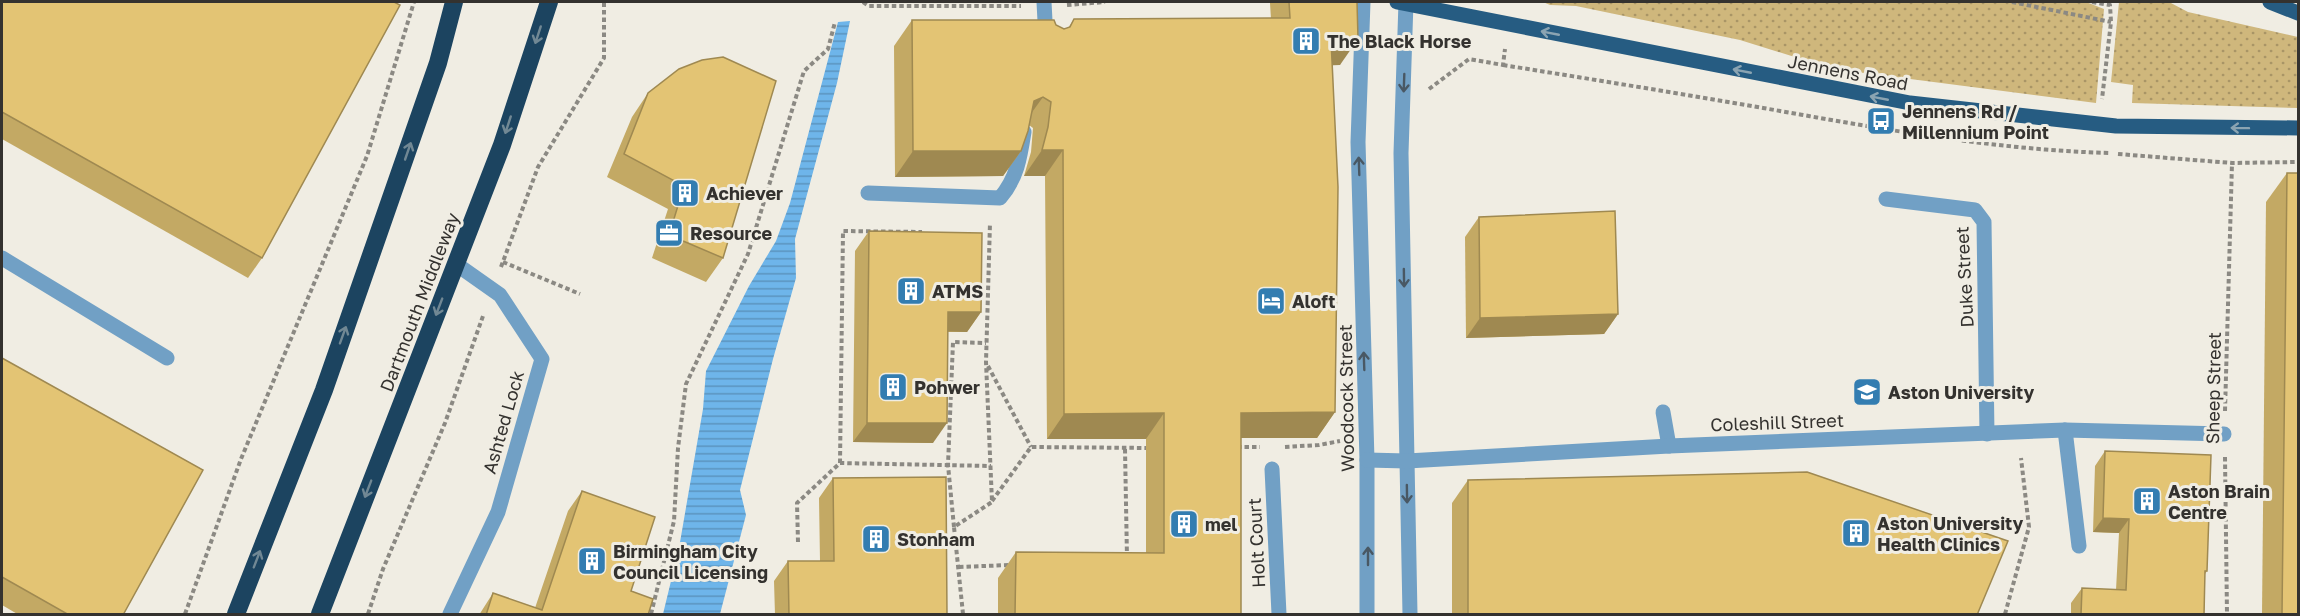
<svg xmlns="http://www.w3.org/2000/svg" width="2300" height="616" font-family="'Golos Text',sans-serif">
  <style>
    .grass { fill: url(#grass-dots) }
    .water { fill: url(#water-rules) }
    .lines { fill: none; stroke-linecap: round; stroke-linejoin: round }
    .path { stroke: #8b8983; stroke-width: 4; stroke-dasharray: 4.5 3; stroke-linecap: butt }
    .minor { stroke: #71a0c5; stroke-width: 15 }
    .major { stroke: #265c82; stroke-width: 15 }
    .highway { stroke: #1c4460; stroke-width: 18 }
    .wall { fill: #c3a964 }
    .shaded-wall { fill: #9f8951 }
    .building { fill: #e3c474; stroke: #9f8951; stroke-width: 1.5 }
    .oneway { stroke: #8ba4b2 }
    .oneway2 { stroke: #718894 }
    .oneway3 { stroke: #495864 }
    .labels { text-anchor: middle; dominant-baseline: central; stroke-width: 6; stroke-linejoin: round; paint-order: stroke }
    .poi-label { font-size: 18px; font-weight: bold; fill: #34322f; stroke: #f0ede3; text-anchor: start }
    .street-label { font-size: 18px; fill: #34322f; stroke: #f0ede3 }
  </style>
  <defs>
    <pattern id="grass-dots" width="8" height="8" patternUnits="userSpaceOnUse" patternTransform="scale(1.5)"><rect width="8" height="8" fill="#cfb77c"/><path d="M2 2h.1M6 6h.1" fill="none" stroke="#a99566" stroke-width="1.8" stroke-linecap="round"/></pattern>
    <pattern id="water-rules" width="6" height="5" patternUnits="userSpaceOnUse" patternTransform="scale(1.5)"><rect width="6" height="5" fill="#6eb5ea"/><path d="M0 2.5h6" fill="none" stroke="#5b94be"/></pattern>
  </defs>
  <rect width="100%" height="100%" fill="#f0ede3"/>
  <g class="grass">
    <path d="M1543 2H2086L2104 9 2096 103 1833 69 1740 40 1576 6 1550 5Z"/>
    <path d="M2119 2H2169L2188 12 2298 37V108L2132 103 2133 85 2111 82Z"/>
  </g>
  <path class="water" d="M850 21 837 83 795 239 796 278 773 359 740 490 746 515 720 614H663L679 548 703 409 706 371 749 286 776 241 790 203 838 22Z"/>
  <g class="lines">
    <g class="path">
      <path d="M863 2 869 6H1021"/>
      <path d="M2012 2 2111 22"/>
      <path d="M2092 2 2110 5 2111 22 2102 99"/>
      <path d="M1067 5 1105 2"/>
      <path d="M1503 65C1590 79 1677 93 1763 108 1878 128 1993 150 2110 153"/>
      <path d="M1429 89 1469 59 1503 65 1505 49"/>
      <path d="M2118 154 2232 163 2298 162"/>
      <path d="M503 262 580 294"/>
      <path d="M501 267 538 167 604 58V2"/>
      <path d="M988 366 1031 447"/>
      <path d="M2225 411 2232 163"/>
      <path d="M1237 447H1260"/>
      <path d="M1285 447 1319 445 1340 441"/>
      <path d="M1125 449 1127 558"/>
      <path d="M2225 457 2227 614"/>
      <path d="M840 463 843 231 922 232"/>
      <path d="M992 501 1031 447 1149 448"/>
      <path d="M954 527 948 465 953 342 986 343"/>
      <path d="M798 542 797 503 840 463 991 466"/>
      <path d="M959 567 1010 565"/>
      <path d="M185 614 241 459 367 156 414 2"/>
      <path d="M368 614 383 569 445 423 483 316"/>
      <path d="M651 614 674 521 678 448 686 384 748 254 804 71 828 49 835 22"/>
      <path d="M963 614 954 527 992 502 986 362 990 223"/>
      <path d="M2005 614 2029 527 2021 458"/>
    </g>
    <g class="minor">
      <path d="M1044 2 1046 40"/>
      <path d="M1363 2 1358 142 1367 460V614"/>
      <path d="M1406 2 1401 153 1410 614"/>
      <path d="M868 193 1000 198C1017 178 1020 158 1024 132"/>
      <path d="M1886 199 1975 210 1984 222 1987 434"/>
      <path d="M2 258 167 358"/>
      <path d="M1663 412 1669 446"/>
      <path d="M2065 430 2079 546"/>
      <path d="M1367 460 1407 461 1669 446 2065 430 2224 434"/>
      <path d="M1272 469 1279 614"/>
      <path d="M450 614 498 512 542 359 500 295 456 264"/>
    </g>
    <g class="major">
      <path d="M1397 2 1910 103 2116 126 2298 128"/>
      <path d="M2270 2 2298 13"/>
    </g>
    <g class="highway">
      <path d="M236 614 324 390 438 63 454 2"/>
      <path d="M320 614 502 145 549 2"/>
    </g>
  </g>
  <g class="wall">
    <path d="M2 2 262 258 248 278 2 139Z"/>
    <path d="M1272 2H1357L1340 65H1333L1335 412 1317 438H1241V615H998V578L1016 552 1146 553V439H1047L1045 176H1024L1031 152 1033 128 1029 125 1021 151 1003 176 895 177 894 46 912 20 1056 25 1064 29 1068 28 1074 19H1271L1270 3Z"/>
    <path d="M648 93 723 258 706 282 652 258 668 209 607 177 632 117Z"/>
    <path d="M2287 173 2298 615H2262L2266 202Z"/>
    <path d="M1479 217 1618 314 1604 334 1466 338 1465 237Z"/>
    <path d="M869 231 981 312 967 332H948L933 443 853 442 855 251Z"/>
    <path d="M2 358 123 615H19L2 605Z"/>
    <path d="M2105 451 2207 571 2205 574 2204 615H2071V603L2082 588 2116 590 2119 533 2093 532 2095 466Z"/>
    <path d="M833 478 947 615H775L774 581 788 561H820L819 498Z"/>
    <path d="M1468 480 1977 615H1452V503Z"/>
    <path d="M582 491 631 591 648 615H479L493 593 535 608 568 511Z"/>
  </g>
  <g class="shaded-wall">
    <path d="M1358 39 1340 65 1314 66 1331 40Z"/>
    <path d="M1043 97 1025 122 1034 101Z"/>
    <path d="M1042 150H1063L1045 176H1024Z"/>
    <path d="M913 151H1021L1003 176 895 177Z"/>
    <path d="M948 312H981L967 332 934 331Z"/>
    <path d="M1618 314 1604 334 1466 338 1480 318Z"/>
    <path d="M1335 412 1317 438H1223L1241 413Z"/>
    <path d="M1164 413 1146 439H1047L1064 414Z"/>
    <path d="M867 423H947L933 443 853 442Z"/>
    <path d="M2103 518 2129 519 2119 533 2093 532Z"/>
  </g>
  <g class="building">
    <path d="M2 2H394L400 5 262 258 2 112Z"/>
    <path d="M1289 2H1357L1358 39 1331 40 1338 187 1335 412 1241 413V615H1015L1016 552 1164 553V413L1064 414 1063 150H1042L1048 127 1051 102 1043 97 1034 101 1028 131 1021 151H913L912 20H1054L1056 25 1064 29 1070 27 1074 19 1290 18Z"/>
    <path d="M723 57 776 81 723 258 669 235 684 186 624 154 648 93 679 69 702 60Z"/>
    <path d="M2287 173H2298V615H2282Z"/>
    <path d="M1615 211 1618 314 1480 318 1479 217Z"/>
    <path d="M869 231 982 233 981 312H948L947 423H867Z"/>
    <path d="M2 358 203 470 123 615H69L2 577Z"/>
    <path d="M2105 451 2211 455 2207 571H2205L2204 615H2081L2082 588 2126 590 2129 519 2103 518Z"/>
    <path d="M1807 472 2008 541 1977 615H1468V480Z"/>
    <path d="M946 477 947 615H789L788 561H834L833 478Z"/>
    <path d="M582 491 655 517 631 591 653 599 648 615H486L493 593 542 610Z"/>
  </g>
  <defs><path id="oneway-shaft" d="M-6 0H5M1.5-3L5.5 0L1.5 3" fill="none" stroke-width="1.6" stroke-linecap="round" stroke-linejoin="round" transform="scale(1.5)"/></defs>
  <g class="oneway">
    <use href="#oneway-shaft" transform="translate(1550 33) rotate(-169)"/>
    <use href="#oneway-shaft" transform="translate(1742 71) rotate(-169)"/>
    <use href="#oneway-shaft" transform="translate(1879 98) rotate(-169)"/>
    <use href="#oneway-shaft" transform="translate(2240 128) rotate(-179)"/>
  </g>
  <g class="oneway2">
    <use href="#oneway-shaft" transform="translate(538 35) rotate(108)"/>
    <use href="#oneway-shaft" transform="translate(508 125) rotate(108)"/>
    <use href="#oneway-shaft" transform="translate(408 151) rotate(-71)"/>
    <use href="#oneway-shaft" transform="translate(439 307) rotate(111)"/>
    <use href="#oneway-shaft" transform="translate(343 335) rotate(-70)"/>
    <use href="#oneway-shaft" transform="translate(368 489) rotate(111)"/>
    <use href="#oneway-shaft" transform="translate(257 559) rotate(-69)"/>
  </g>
  <g class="oneway3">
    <use href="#oneway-shaft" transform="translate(1404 83) rotate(92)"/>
    <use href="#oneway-shaft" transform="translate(1359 166) rotate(-92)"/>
    <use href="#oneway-shaft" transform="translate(1404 278) rotate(89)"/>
    <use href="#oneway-shaft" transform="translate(1364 361) rotate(-92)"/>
    <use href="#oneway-shaft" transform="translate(1407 494) rotate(89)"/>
    <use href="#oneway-shaft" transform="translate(1368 556) rotate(-90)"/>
  </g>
  <defs>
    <g id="building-square" transform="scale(1.5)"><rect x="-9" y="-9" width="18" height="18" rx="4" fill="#337db1" stroke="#f0ede3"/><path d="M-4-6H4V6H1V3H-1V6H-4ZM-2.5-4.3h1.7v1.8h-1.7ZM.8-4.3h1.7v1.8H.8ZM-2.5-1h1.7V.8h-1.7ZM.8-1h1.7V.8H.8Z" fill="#fff"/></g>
    <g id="bus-square" transform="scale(1.5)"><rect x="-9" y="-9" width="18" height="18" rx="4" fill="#337db1" stroke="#f0ede3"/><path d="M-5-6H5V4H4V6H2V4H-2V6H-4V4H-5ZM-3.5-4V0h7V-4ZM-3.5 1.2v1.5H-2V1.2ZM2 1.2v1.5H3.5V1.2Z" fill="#fff"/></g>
    <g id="office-square" transform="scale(1.5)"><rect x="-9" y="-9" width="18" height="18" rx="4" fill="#337db1" stroke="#f0ede3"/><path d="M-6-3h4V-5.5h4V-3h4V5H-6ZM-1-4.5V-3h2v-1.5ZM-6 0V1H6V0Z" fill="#fff"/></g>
    <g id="hotel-square" transform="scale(1.5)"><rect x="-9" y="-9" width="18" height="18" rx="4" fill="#337db1" stroke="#f0ede3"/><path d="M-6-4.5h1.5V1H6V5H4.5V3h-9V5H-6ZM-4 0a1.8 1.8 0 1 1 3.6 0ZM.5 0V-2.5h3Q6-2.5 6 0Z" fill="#fff"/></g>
    <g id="university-square" transform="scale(1.5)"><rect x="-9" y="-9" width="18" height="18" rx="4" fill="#337db1" stroke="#f0ede3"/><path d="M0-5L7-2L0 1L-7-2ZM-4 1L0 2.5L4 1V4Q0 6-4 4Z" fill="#fff"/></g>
  </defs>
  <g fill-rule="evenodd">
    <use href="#building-square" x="1306" y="41"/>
    <use href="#bus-square" x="1881" y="121"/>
    <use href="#building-square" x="685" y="193"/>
    <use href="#office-square" x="669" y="233"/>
    <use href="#building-square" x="911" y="291"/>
    <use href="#hotel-square" x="1271" y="301"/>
    <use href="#building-square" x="893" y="387"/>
    <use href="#university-square" x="1867" y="392"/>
    <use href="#building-square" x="2147" y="501"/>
    <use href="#building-square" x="1184" y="524"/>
    <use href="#building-square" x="1856" y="533"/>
    <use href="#building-square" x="876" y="539"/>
    <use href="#building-square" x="592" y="561"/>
  </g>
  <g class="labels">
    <g class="poi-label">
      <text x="1327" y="41">The Black Horse</text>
      <text x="1902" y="111">Jennens Rd /<tspan x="1902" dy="21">Millennium Point</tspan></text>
      <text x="706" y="193">Achiever</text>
      <text x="690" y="233">Resource</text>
      <text x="932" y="291">ATMS</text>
      <text x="1292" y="301">Aloft</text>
      <text x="914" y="387">Pohwer</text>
      <text x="1888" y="392">Aston University</text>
      <text x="2168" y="491">Aston Brain<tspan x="2168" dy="21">Centre</tspan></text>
      <text x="1877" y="523">Aston University<tspan x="1877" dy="21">Health Clinics</tspan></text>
      <text x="1205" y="524">mel</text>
      <text x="897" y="539">Stonham</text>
      <text x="613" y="551">Birmingham City<tspan x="613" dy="21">Council Licensing</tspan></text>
    </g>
    <g class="street-label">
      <text transform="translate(1848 72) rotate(11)">Jennens Road</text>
      <text transform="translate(1964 277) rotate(-93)">Duke Street</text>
      <text transform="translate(419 302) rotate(-69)">Dartmouth Middleway</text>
      <text transform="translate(2213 388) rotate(-89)">Sheep Street</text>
      <text transform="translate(1346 398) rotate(-91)">Woodcock Street</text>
      <text transform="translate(503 422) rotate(-74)">Ashted Lock</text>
      <text transform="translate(1777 422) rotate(-2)">Coleshill Street</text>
      <text transform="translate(1256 543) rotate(-93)">Holt Court</text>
    </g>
  </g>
  <rect width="2300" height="616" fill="none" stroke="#34322f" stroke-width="6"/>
</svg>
